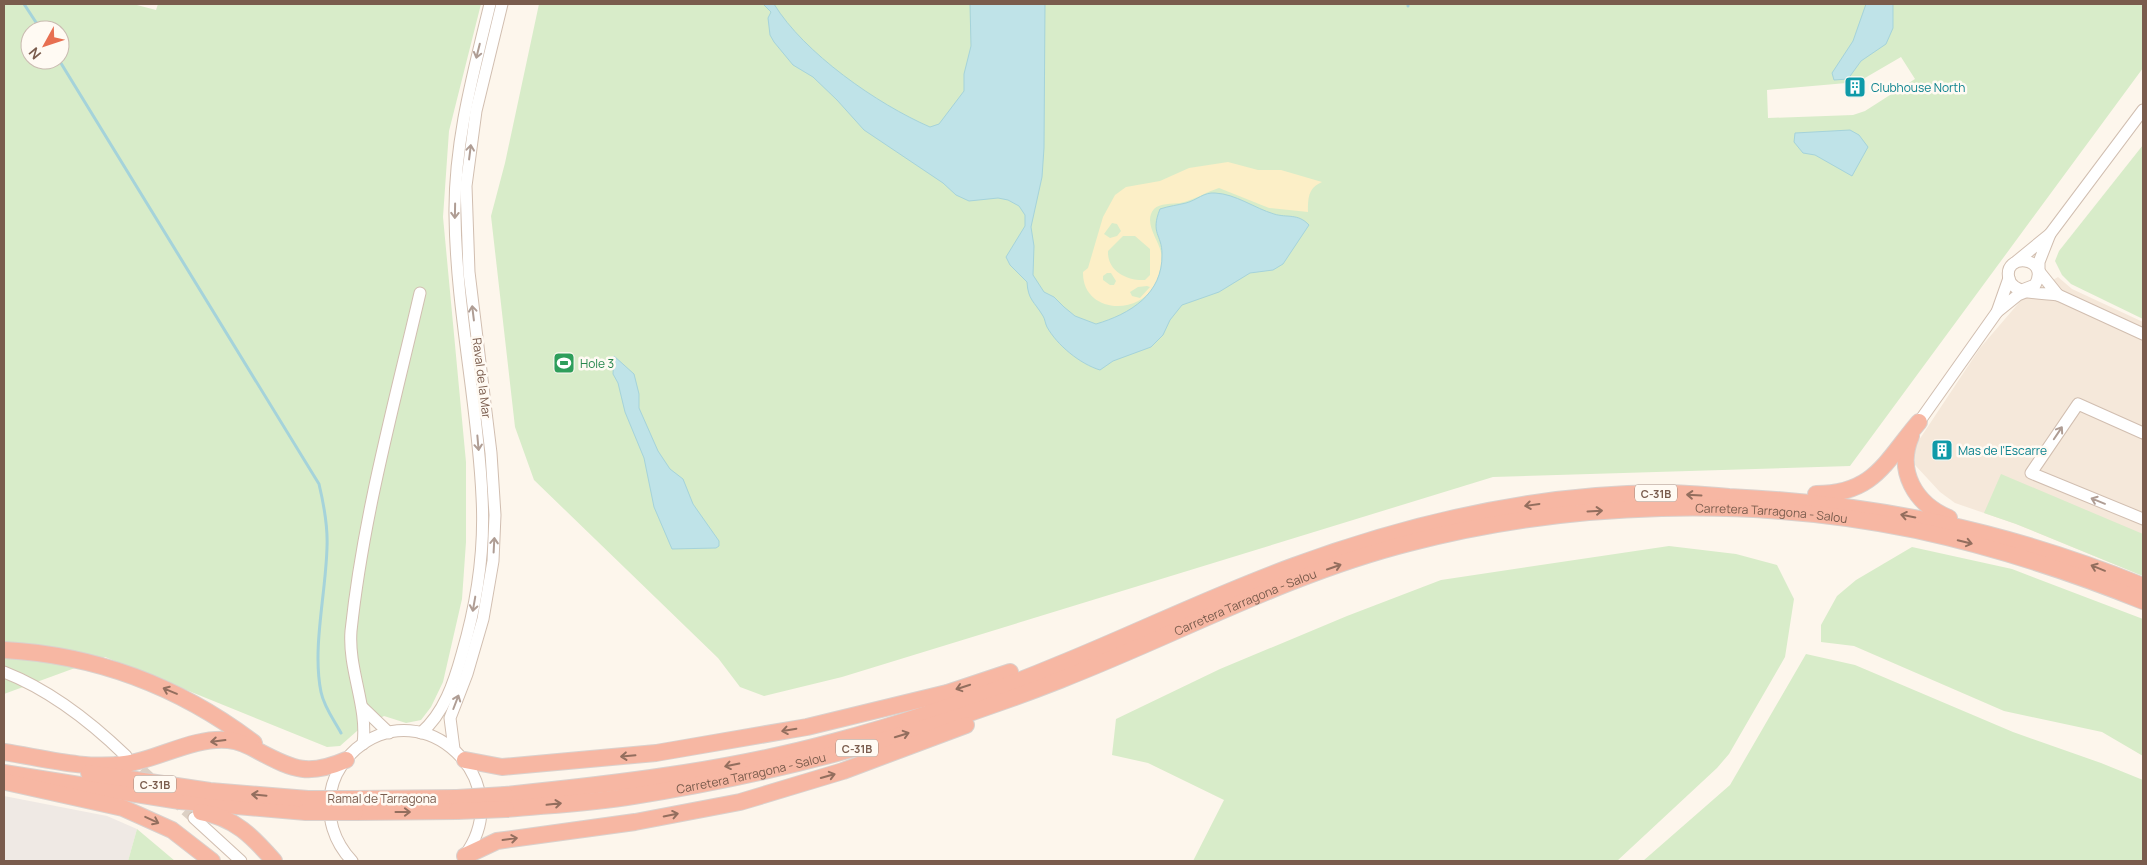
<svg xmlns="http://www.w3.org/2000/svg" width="2147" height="865" font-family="Manrope,sans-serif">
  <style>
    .residential { fill: #f5e8da }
    .industrial { fill: #efe9e4 }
    .green { fill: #d8ecc9; fill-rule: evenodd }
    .sand { fill: #fcefc7; fill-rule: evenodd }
    .water { fill: #bfe3e8; stroke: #a5d3da }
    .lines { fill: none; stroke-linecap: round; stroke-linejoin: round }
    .stream { stroke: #a5d3da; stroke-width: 3 }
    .minor-tunnel { stroke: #dcd0c4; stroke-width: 11; stroke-dasharray: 11 5.5; stroke-linecap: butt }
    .minor-casing { stroke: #d1beb0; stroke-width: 13 }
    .highway-casing { stroke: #dad1cd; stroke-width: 18 }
    .minor { stroke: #fff; stroke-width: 11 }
    .highway { stroke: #f7b7a3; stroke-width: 16 }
    .highway-bridge-casing { stroke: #dad1cd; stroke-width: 18; stroke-linecap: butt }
    .highway-bridge { stroke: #f7b7a3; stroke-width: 16 }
    .oneway { stroke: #af9d94 }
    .oneway2 { stroke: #936e5e }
    .labels { text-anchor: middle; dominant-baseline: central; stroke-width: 5; stroke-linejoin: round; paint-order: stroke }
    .shield { fill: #fffaf3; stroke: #a28b7f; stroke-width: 1 }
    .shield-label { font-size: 11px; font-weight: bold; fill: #7a5c4d }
    .culture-label { font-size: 12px; fill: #0d838f; stroke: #fffaf3; text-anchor: start }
    .leisure-label { font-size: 12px; fill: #27864d; stroke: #fffaf3; text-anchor: start }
    .street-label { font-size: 12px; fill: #7a5c4d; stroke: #fffaf3 }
  </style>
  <rect width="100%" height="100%" fill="#fdf6ec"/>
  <path class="residential" d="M2058 277 2072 289 2143 322V576L2016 524 1955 503 1940 492 1915 465V446L1980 348 2023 298Z"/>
  <path class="industrial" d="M4 796 107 816 137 829 128 861H4Z"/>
  <g class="green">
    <path d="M4 4H133L156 10 158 4H481L449 131 443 217 466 462V542L462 599 443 682 431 707 421 720 406 723 384 716 357 731 340 746 327 747 105 657 4 694ZM30 30H60V60H30Z"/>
    <path d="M539 4H2143V68L1850 466 1493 477 842 677 764 696 740 687 718 658 534 480 515 427 491 216 505 163ZM1901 57 1915 79 1865 111 1853 115 1768 118 1767 90 1858 82Z"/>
    <path d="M2143 145V319L2071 284 2062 275 2055 261 2059 251Z"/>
    <path d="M2001 474 2143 534V576L2016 524 1984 513Z"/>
    <path d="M1669 546 1736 554 1777 565 1794 599 1785 657 1729 754 1717 768 1617 861H1193L1224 800 1148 763 1112 755 1116 719 1220 669 1347 616 1441 580Z"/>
    <path d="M1912 547 2012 569 2143 619V756L2102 732 2004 711 1854 646 1821 642V625L1837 596 1856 580Z"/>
    <path d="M1806 654 1855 665 2013 732 2101 763 2143 780V861H1643L1730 785Z"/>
    <path d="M137 829 175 861H128Z"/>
  </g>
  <path class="sand" d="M1228 162 1258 170H1281L1322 182C1308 188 1308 198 1308 212L1269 208 1219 188C1206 192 1194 200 1180 203 1172 204 1160 203 1154 209 1143 222 1158 239 1161 252 1163 262 1159 277 1154 286 1136 317 1082 312 1083 272L1088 268 1103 217 1115 195 1126 187 1160 181 1189 168ZM1112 223 1117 224 1121 231 1117 236 1110 238 1104 234ZM1123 236H1135L1150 249V275L1145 280C1127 281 1107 271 1108 251ZM1107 273H1111L1116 281 1114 285H1110L1103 280V276ZM1147 286 1150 287 1140 298 1132 296 1130 292 1138 287Z"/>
  <g class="water">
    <path d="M763 4H774C804 53 877 104 930 127L939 124 964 91V74L971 46 970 4H1045L1044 148 1042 177 1031 227 1034 246 1033 275 1044 292 1054 297 1064 307 1075 316 1096 324C1130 314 1163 294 1162 254 1162 234 1150 234 1160 209 1169 206 1178 205 1186 203 1197 200 1204 192 1215 193 1236 194 1254 208 1274 214 1287 218 1298 213 1309 225L1283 264 1273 270 1250 273 1219 292 1182 305 1170 320 1163 335 1151 347 1113 361 1100 370C1080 364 1057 345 1047 327 1045 323 1045 319 1043 316 1034 301 1028 300 1027 282L1010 265 1006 257 1025 226V215L1019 206 1008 200 998 198 969 201 956 195 943 183 864 130 837 100 813 77 793 65 774 42 770 35 768 18 771 12Z"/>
    <path d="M1866 4H1893V28L1886 44 1861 61 1848 79 1834 80 1832 73 1853 41Z"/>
    <path d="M1850 130 1859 135 1868 147 1852 176 1815 155 1803 153 1794 142 1795 133Z"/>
    <path d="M614 356 634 374 639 394V408L658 451 670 469 683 479 693 504 719 541V546L716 548 672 549 654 507 644 458 625 412 618 383 613 374Z"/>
  </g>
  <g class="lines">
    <g class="stream">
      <path d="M24 4 41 30"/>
      <path d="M1408 6V4"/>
      <path d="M59 60 319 484C324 505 328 525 327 547 326 593 312 648 321 692 324 707 334 720 341 733"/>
    </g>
    <g class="minor-tunnel">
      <path d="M129 759 156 783"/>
      <path d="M173 799 194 818"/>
    </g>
    <g class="minor-casing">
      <g id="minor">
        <path d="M2050 234 2143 110"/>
        <path d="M2017 261 2050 234 2039 262V273"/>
        <path d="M2009 278 1997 312 2018 295 2028 291"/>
        <path d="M2022 290 2035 285C2051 256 2002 252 2009 279 2013 295 2045 293 2058 295L2038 270"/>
        <path d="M2058 295 2143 334"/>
        <path d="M1919 422 1997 312"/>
        <path d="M2143 433 2078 404 2031 473 2143 519"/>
        <path d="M4 672C50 690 91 722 126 756"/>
        <path d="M362 707 389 733"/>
        <path d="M421 733C444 713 454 683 462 654 477 603 485 550 482 497 478 403 456 310 455 215 454 143 473 74 490 4"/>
        <path d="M363 744C368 706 348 670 351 631 363 517 394 405 420 293"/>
        <path d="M454 749 450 718 467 674 483 619 493 561 495 515 491 453 469 272 466 186 476 111 502 4"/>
        <path d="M194 818 241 861"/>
        <path d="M352 861C334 842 326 817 331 791 334 775 344 760 356 749 425 691 519 781 465 855"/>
      </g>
    </g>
    <g class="highway-casing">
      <g id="highway">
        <path d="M1911 436C1896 471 1915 504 1949 518"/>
        <path d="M1816 494C1874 494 1885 462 1919 422"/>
        <path d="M4 650C97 655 179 686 254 743"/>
        <path d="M4 752C43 758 85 770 125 764 159 759 193 737 228 740 240 741 250 746 260 752 294 770 309 776 346 760"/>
        <path d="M465 760 502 767 656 753 807 727 947 693 1010 672"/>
        <path d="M4 773 180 801 306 812"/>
        <path d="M89 773 210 791 308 799"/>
        <path d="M6 782 123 808 172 830 212 861"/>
        <path d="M505 795C615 784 725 771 833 742 909 722 986 695 1058 665 1137 633 1214 595 1294 566 1411 523 1536 494 1661 493 1683 493 1706 495 1729 497 1878 504 2004 530 2143 586"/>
        <path d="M355 799 457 798"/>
        <path id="s1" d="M506 809C548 805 591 803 633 796 780 773 922 734 1060 680 1176 635 1287 574 1409 543 1569 501 1753 496 1916 530 1994 547 2069 571 2143 601"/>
        <path d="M201 812C234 817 253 837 274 861"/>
        <path d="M355 812 457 811"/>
        <path d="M465 856 497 841 635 822 740 802 843 771 966 725"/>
      </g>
    </g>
    <use href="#minor" class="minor"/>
    <use href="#highway" class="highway"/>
    <g class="highway-bridge-casing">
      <g id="highway-bridge">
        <path d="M457 798 505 795"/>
        <path d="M308 799H355"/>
        <path d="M457 811 506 809"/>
        <path d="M306 812H355"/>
      </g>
    </g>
    <use href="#highway-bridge" class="highway-bridge"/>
  </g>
  <defs><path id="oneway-shaft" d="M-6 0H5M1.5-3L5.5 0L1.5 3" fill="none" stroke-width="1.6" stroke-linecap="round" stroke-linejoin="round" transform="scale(1.25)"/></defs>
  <g class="oneway">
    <use href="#oneway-shaft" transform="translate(478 51) rotate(104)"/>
    <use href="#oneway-shaft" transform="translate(470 152) rotate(-83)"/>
    <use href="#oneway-shaft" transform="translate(455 211) rotate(91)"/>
    <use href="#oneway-shaft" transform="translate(473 313) rotate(-97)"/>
    <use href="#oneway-shaft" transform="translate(2058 433) rotate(-56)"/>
    <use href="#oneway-shaft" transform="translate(478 443) rotate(85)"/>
    <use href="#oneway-shaft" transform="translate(2098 501) rotate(-158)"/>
    <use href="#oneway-shaft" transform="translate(494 545) rotate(-87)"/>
    <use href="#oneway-shaft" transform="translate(474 604) rotate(100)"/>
    <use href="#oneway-shaft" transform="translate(456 702) rotate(-69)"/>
  </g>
  <g class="oneway2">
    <use href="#oneway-shaft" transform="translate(1694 495) rotate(-177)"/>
    <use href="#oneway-shaft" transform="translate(1532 505) rotate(172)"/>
    <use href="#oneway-shaft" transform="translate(1595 511) rotate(-3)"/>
    <use href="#oneway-shaft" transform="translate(1908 516) rotate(-169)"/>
    <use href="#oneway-shaft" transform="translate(1965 542) rotate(14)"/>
    <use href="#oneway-shaft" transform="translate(1334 567) rotate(-19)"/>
    <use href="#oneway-shaft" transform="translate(2098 568) rotate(-158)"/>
    <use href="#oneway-shaft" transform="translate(963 687) rotate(162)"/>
    <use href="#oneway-shaft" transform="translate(170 691) rotate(-157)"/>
    <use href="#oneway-shaft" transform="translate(789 730) rotate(170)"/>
    <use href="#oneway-shaft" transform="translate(902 735) rotate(-17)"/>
    <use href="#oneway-shaft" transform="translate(218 741) rotate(173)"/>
    <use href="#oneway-shaft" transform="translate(628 756) rotate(175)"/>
    <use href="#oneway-shaft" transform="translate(732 765) rotate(169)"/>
    <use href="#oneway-shaft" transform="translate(828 776) rotate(-16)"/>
    <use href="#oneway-shaft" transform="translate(259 795) rotate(-175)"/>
    <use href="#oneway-shaft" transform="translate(554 804) rotate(-6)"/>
    <use href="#oneway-shaft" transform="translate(403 812)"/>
    <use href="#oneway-shaft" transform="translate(671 815) rotate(-11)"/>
    <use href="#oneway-shaft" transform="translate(152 820) rotate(25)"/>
    <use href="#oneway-shaft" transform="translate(510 839) rotate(-8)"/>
  </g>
  <defs>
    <g id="building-square" transform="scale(1.125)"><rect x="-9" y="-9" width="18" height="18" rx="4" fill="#0f9aa8" stroke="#fffaf3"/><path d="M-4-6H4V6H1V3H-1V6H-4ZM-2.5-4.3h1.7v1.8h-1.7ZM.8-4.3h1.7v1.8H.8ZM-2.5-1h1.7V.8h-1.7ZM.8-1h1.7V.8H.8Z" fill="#fff"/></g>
    <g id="stadium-square" transform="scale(1.125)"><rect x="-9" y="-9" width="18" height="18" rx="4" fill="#2e9e5b" stroke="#fffaf3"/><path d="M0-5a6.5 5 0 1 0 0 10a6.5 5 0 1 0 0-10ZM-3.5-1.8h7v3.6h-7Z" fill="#fff"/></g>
  </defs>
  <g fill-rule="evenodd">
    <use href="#building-square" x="1855" y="87"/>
    <use href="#stadium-square" x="564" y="363"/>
    <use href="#building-square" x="1942" y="450"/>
  </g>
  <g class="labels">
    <g class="shield">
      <rect x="1635" y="484.5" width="42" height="17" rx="4"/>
      <rect x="836" y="739.5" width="42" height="17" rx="4"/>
      <rect x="134" y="775.5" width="42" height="17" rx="4"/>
    </g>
    <g class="shield-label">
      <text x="1656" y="493">C-31B</text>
      <text x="857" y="748">C-31B</text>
      <text x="155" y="784">C-31B</text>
    </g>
    <g class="culture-label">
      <text x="1871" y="87">Clubhouse North</text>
      <text x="1958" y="450">Mas de l'Escarre</text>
    </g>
    <g class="leisure-label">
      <text x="580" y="363">Hole 3</text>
    </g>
    <g class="street-label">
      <text transform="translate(482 378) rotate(83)">Raval de la Mar</text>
      <text stroke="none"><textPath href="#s1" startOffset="1312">Carretera Tarragona - Salou</textPath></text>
      <text stroke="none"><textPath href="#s1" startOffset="772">Carretera Tarragona - Salou</textPath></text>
      <text stroke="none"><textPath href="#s1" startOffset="248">Carretera Tarragona - Salou</textPath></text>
      <text x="382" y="798">Ramal de Tarragona</text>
    </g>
  </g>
  <rect width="2147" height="865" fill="none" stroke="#7a5c4d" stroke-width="10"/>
  <g transform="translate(45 45) rotate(230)"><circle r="24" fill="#fffaf3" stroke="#cabbb1"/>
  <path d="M0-4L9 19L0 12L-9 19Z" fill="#e76f51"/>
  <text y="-8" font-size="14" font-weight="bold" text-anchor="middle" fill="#7a5c4d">N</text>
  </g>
</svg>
